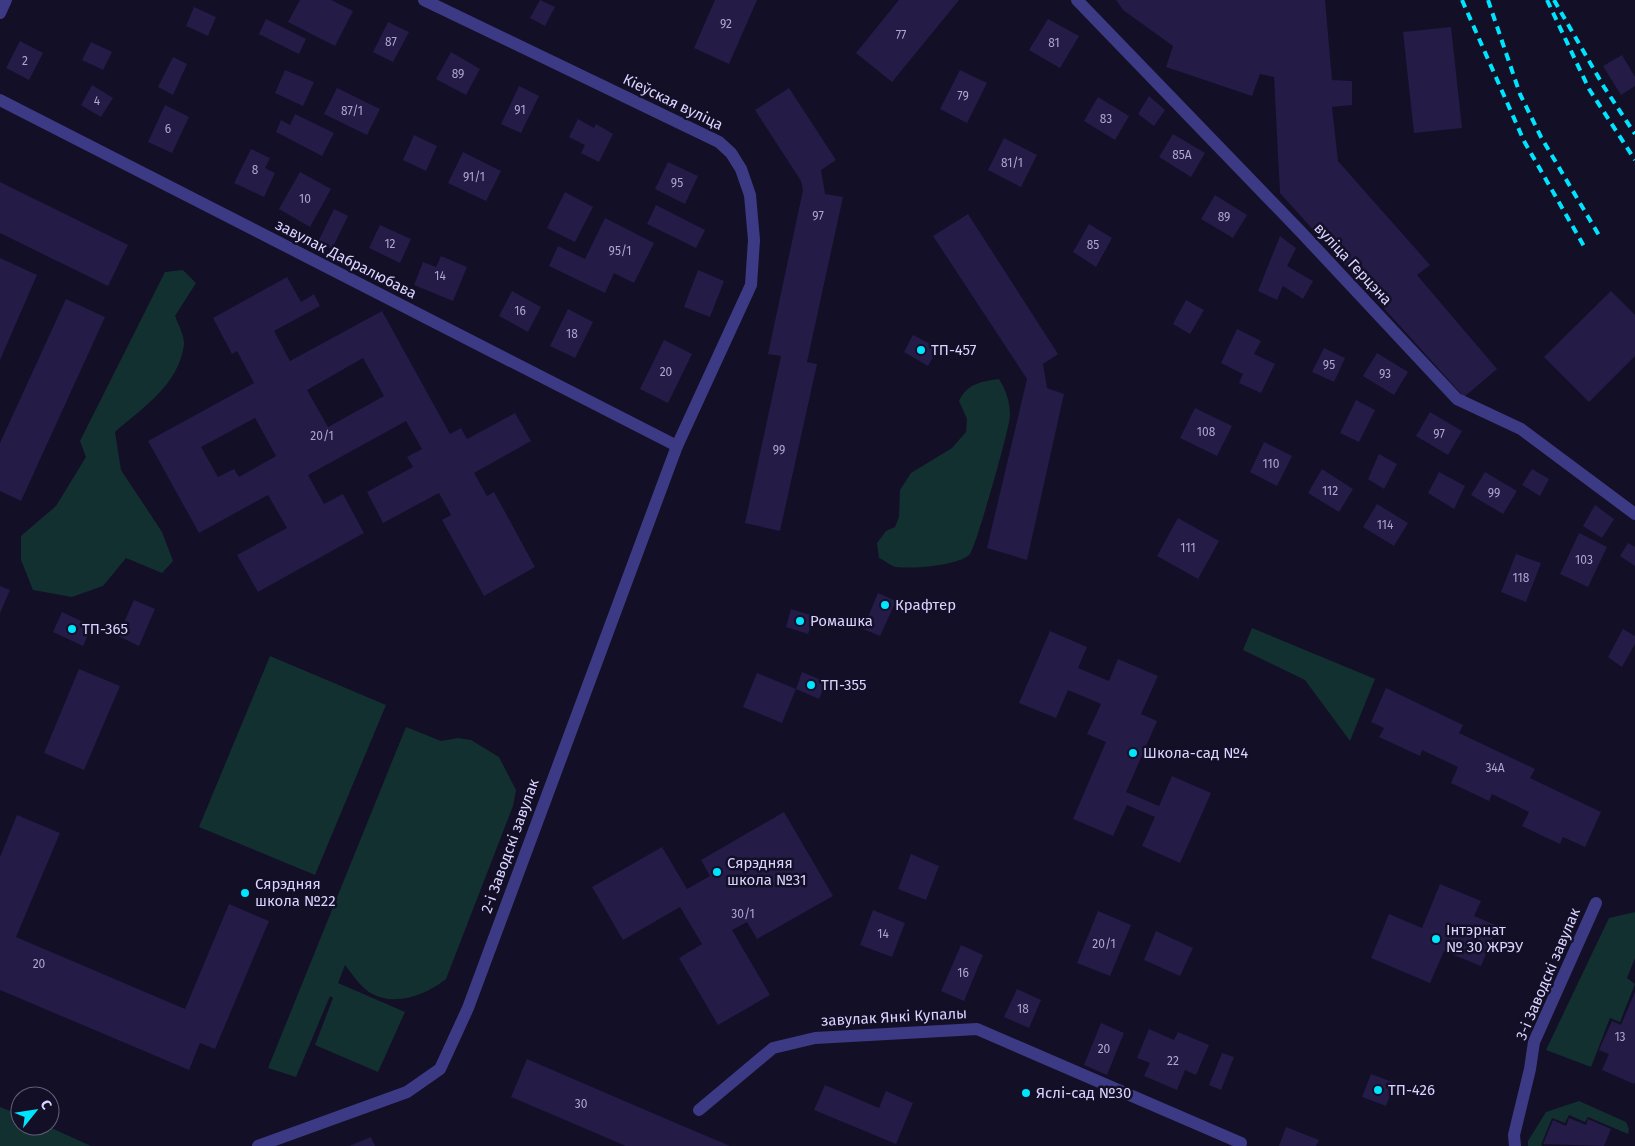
<svg xmlns="http://www.w3.org/2000/svg" width="1635" height="1146" font-family="'Fira Sans',sans-serif">
  <style>
    .green { fill: #12302f }
    .building { fill: #241b47; fill-rule: evenodd }
    .lines { fill: none; stroke-linecap: round; stroke-linejoin: round }
    .street { stroke: #3d3a85; stroke-width: 12 }
    .rail { stroke: #00e5ff; stroke-width: 4; stroke-dasharray: 8 6; stroke-linecap: butt }
    .poi-dot { fill: #00e5ff; stroke: #130f26; stroke-width: 2 }
    .labels { text-anchor: middle; dominant-baseline: central; stroke-width: 5; stroke-linejoin: round; paint-order: stroke }
    .number-label { font-size: 12px; fill: #aca6d1 }
    .street-label { font-size: 15px; fill: #d9d4ff; stroke: #130f26 }
    .poi-label { font-size: 15px; fill: #d9d4ff; stroke: #130f26; text-anchor: start }
  </style>
  <rect width="100%" height="100%" fill="#130f26"/>
  <g class="green">
    <path d="M183 270 196 283 175 316C178 324 185 337 184 345 178 386 143 407 115 432L121 470 162 532 173 561 162 573 126 558 103 586 72 597 33 590 21 560V536L56 506 86 457 80 441 165 272Z"/>
    <path d="M999 379C1006 390 1010 402 1010 415 1010 428 976 546 970 554 959 566 911 569 896 567 891 566 884 560 879 558L877 543 886 531 895 527 899 517 900 490 911 473 952 448 966 432 967 419 959 401C968 383 980 382 999 379Z"/>
    <path d="M1252 628 1375 679 1350 741 1305 680 1243 650Z"/>
    <path d="M270 656 386 705 315 875 199 827Z"/>
    <path d="M406 727 441 741 458 738 471 740 499 757 516 790 513 806 446 979C426 995 393 1008 369 992 358 984 353 975 345 965L338 983 405 1012 378 1072 315 1045 333 998 330 996 296 1077 268 1068Z"/>
    <path d="M1635 912V958L1627 978 1635 984 1620 1022 1610 1018 1591 1067 1546 1050 1609 918Z"/>
    <path d="M1579 1101 1626 1122 1629 1129 1628 1134 1588 1117 1585 1122 1569 1115 1565 1123 1552 1118 1541 1145 1543 1146H1528V1141L1546 1112Z"/>
    <path d="M0 1107 20 1115V1126H47L91 1146H0Z"/>
  </g>
  <g class="building">
    <path d="M300 0H331L353 11 335 46 288 22Z"/>
    <path d="M540 0 555 7 545 26 530 18Z"/>
    <path d="M715 0H757L729 64 694 48Z"/>
    <path d="M899 0H959L892 82 856 53Z"/>
    <path d="M1116 0H1325L1332 80 1352 81V105L1332 107 1338 161 1430 265 1417 275 1497 369 1464 397 1280 193 1274 77 1260 74 1252 96 1166 67 1173 46 1123 10Z"/>
    <path d="M194 7 216 17 208 36 186 26Z"/>
    <path d="M266 19 306 39 299 54 259 34Z"/>
    <path d="M1048 19 1079 36 1060 68 1029 50Z"/>
    <path d="M388 22 409 32 393 62 373 52Z"/>
    <path d="M1451 27 1462 128 1414 133 1403 32Z"/>
    <path d="M20 41 43 53 29 80 6 68Z"/>
    <path d="M91 42 112 52 103 70 82 60Z"/>
    <path d="M451 52 480 69 466 95 436 79Z"/>
    <path d="M1622 55 1635 77V86L1621 95 1603 66Z"/>
    <path d="M173 57 187 64 173 95 158 87Z"/>
    <path d="M285 70 314 82 303 106 275 93Z"/>
    <path d="M960 70 987 83 967 123 940 109Z"/>
    <path d="M92 85 113 98 101 117 81 105Z"/>
    <path d="M519 86 539 96 521 133 501 124Z"/>
    <path d="M337 88 380 109 367 135 324 114Z"/>
    <path d="M789 88 836 160 821 170 825 194 843 197 807 362 817 364 780 531 745 523 781 356 768 354 803 190 801 181 755 110Z"/>
    <path d="M1149 96 1165 110 1154 126 1138 114Z"/>
    <path d="M1098 97 1129 116 1115 140 1084 121Z"/>
    <path d="M165 105 189 117 172 153 148 142Z"/>
    <path d="M295 114 334 133 322 156 276 132 281 120 290 125Z"/>
    <path d="M578 119 594 128 596 124 613 134 599 162 581 153 585 145 569 137Z"/>
    <path d="M1173 134 1205 153 1191 177 1159 157Z"/>
    <path d="M414 135 437 146 426 171 403 160Z"/>
    <path d="M1004 138 1037 155 1021 187 988 170Z"/>
    <path d="M251 149 270 158 265 168 275 173 264 197 234 183Z"/>
    <path d="M463 152 501 171 486 201 448 183Z"/>
    <path d="M668 162 698 176 685 204 655 189Z"/>
    <path d="M300 172 331 189 310 227 279 209Z"/>
    <path d="M0 182 128 245 108 286 0 233Z"/>
    <path d="M565 192 593 207 575 242 547 228Z"/>
    <path d="M1215 195 1247 215 1233 238 1201 219Z"/>
    <path d="M656 205 705 230 696 248 647 224Z"/>
    <path d="M334 209 348 216 332 249 318 242Z"/>
    <path d="M968 214 1058 354 1043 364 1047 388 1064 394 1027 560 987 548 1027 379 933 236Z"/>
    <path d="M605 218 654 243 634 283 614 273 605 293 549 266 558 246 585 259Z"/>
    <path d="M1089 224 1112 238 1096 267 1073 252Z"/>
    <path d="M380 225 411 239 400 263 369 248Z"/>
    <path d="M1280 236 1296 248 1287 266 1313 281 1303 299 1283 286 1277 300 1258 291Z"/>
    <path d="M441 256 467 267 453 301 414 285 423 262 436 267Z"/>
    <path d="M0 258 37 275 0 360Z"/>
    <path d="M698 270 724 281 710 317 684 307Z"/>
    <path d="M287 277 301 302 314 294 320 306 274 331 290 361 382 311 450 434 461 428 467 439 515 413 531 441 474 473 487 496 494 492 535 567 484 596 442 520 451 515 439 493 383 523 367 492 413 467 407 457 422 449 406 421 308 475 324 504 343 494 364 533 258 592 237 555 287 528 268 495 199 533 148 441 254 383 237 351 232 354 213 318ZM363 358 384 396 328 427 307 390ZM255 418 276 456 239 477 234 469 218 477 201 447Z"/>
    <path d="M512 291 541 307 528 332 499 316Z"/>
    <path d="M1611 291 1635 315V356L1589 402 1544 357Z"/>
    <path d="M66 299 105 317 21 501 0 491V443Z"/>
    <path d="M1186 300 1204 310 1190 334 1173 324Z"/>
    <path d="M568 309 593 322 575 358 550 346Z"/>
    <path d="M1237 329 1261 341 1254 354 1275 364 1261 393 1239 383 1243 374 1221 363Z"/>
    <path d="M913 335 938 348 928 366 904 352Z"/>
    <path d="M664 340 692 354 668 403 640 389Z"/>
    <path d="M1324 348 1345 358 1334 382 1312 372Z"/>
    <path d="M1377 353 1408 372 1394 395 1363 376Z"/>
    <path d="M1356 400 1375 410 1359 442 1340 433Z"/>
    <path d="M1195 408 1232 426 1217 456 1180 438Z"/>
    <path d="M1430 412 1462 431 1448 455 1416 436Z"/>
    <path d="M1264 442 1292 456 1277 486 1250 472Z"/>
    <path d="M1379 454 1397 464 1384 489 1368 479Z"/>
    <path d="M1322 469 1353 489 1339 512 1308 493Z"/>
    <path d="M1532 469 1549 479 1540 496 1522 485Z"/>
    <path d="M1439 472 1465 486 1454 509 1428 493Z"/>
    <path d="M1485 472 1517 491 1503 514 1471 495Z"/>
    <path d="M1377 504 1408 523 1394 546 1363 527Z"/>
    <path d="M1595 505 1614 519 1602 538 1583 526Z"/>
    <path d="M1178 518 1219 541 1198 579 1157 556Z"/>
    <path d="M1579 533 1607 547 1588 587 1560 574Z"/>
    <path d="M1628 543 1635 547V566L1620 556Z"/>
    <path d="M1516 554 1541 563 1526 602 1501 592Z"/>
    <path d="M0 586 10 590 0 613Z"/>
    <path d="M878 593 896 601 880 636 863 629Z"/>
    <path d="M134 600 155 609 139 646 118 636Z"/>
    <path d="M791 609 814 616 808 634 786 627Z"/>
    <path d="M62 612 92 626 83 646 53 632Z"/>
    <path d="M1623 629 1635 636V644L1622 667 1608 657Z"/>
    <path d="M1050 631 1087 647 1078 668 1109 681 1118 659 1158 676 1141 714 1157 721 1126 792 1159 806 1172 776 1211 793 1180 863 1142 846 1155 817 1127 805 1113 836 1073 819 1106 742 1087 734 1101 704 1068 690 1056 718 1019 703Z"/>
    <path d="M79 669 120 686 84 770 44 753Z"/>
    <path d="M802 672 826 682 819 699 796 689Z"/>
    <path d="M757 673 796 689 782 723 743 707Z"/>
    <path d="M1386 688 1463 725 1459 733 1535 769 1530 778 1601 812 1585 847 1563 837 1560 844 1522 826 1529 812 1492 794 1489 801 1451 783 1458 767 1422 750 1420 756 1379 737 1384 728 1371 722Z"/>
    <path d="M784 812 833 896 757 939 747 922 732 930 770 995 718 1025 679 958 702 944 680 907 623 940 592 887 662 847 687 889 710 876 701 860Z"/>
    <path d="M17 815 60 833 16 937 185 1009 229 904 269 921 215 1049 200 1043 189 1070 0 990V857Z"/>
    <path d="M911 854 939 866 926 900 898 889Z"/>
    <path d="M1440 884 1481 901 1474 916 1498 926 1481 966 1444 951 1430 983 1371 958 1389 914 1422 928Z"/>
    <path d="M873 910 905 923 892 957 860 945Z"/>
    <path d="M1098 911 1131 925 1110 976 1077 963Z"/>
    <path d="M1156 931 1193 948 1180 976 1144 960Z"/>
    <path d="M961 945 983 955 964 1001 941 991Z"/>
    <path d="M1017 989 1041 1000 1029 1028 1004 1017Z"/>
    <path d="M1635 992V1082L1634 1084 1602 1070 1609 1054 1599 1050 1612 1021 1621 1025Z"/>
    <path d="M1101 1023 1124 1033 1107 1075 1084 1065Z"/>
    <path d="M1149 1029 1174 1040 1178 1032 1209 1045 1196 1075 1185 1070 1177 1090 1144 1076 1150 1063 1137 1058Z"/>
    <path d="M1222 1053 1234 1057 1221 1090 1209 1085Z"/>
    <path d="M527 1059 650 1112 730 1146H626L511 1097Z"/>
    <path d="M1371 1074 1395 1083 1386 1106 1362 1097Z"/>
    <path d="M825 1085 879 1108 886 1091 913 1103 896 1144 814 1110Z"/>
    <path d="M1569 1118 1586 1125 1588 1119 1611 1129 1604 1146 1543 1144 1553 1120 1566 1126Z"/>
    <path d="M1286 1127 1319 1140 1316 1146H1279Z"/>
    <path d="M371 1137 375 1146H349Z"/>
  </g>
  <g class="lines">
    <g class="street">
      <path d="M1077 0 1300 231 1457 399 1521 429 1635 514"/>
      <path d="M0 13 6 0"/>
      <path d="M0 100 677 446"/>
      <path d="M699 1110 773 1048 815 1038 977 1029 1241 1143"/>
      <path d="M258 1146 407 1092 440 1069 468 1008 677 446 751 285 754 240 750 195 741 169 731 153 719 142 424 0"/>
      <path d="M1515 1146 1514 1135 1530 1069 1534 1042 1596 903"/>
    </g>
    <g class="rail">
      <path d="M1462 0 1524 141 1585 248"/>
      <path d="M1488 0 1520 94 1541 137 1600 237"/>
      <path d="M1547 0 1589 89 1635 160"/>
      <path d="M1554 0 1604 87 1635 134"/>
    </g>
  </g>
  <g class="poi-dot">
    <circle cx="921" cy="350" r="5"/>
    <circle cx="885" cy="605" r="5"/>
    <circle cx="800" cy="621" r="5"/>
    <circle cx="72" cy="629" r="5"/>
    <circle cx="811" cy="685" r="5"/>
    <circle cx="1133" cy="753" r="5"/>
    <circle cx="717" cy="872" r="5"/>
    <circle cx="245" cy="893" r="5"/>
    <circle cx="1436" cy="939" r="5"/>
    <circle cx="1378" cy="1090" r="5"/>
    <circle cx="1026" cy="1093" r="5"/>
  </g>
  <g class="labels">
    <g class="number-label">
      <text x="726" y="24">92</text>
      <text x="901" y="35">77</text>
      <text x="391" y="42">87</text>
      <text x="1054" y="43">81</text>
      <text x="25" y="61">2</text>
      <text x="458" y="74">89</text>
      <text x="963" y="96">79</text>
      <text x="97" y="101">4</text>
      <text x="520" y="110">91</text>
      <text x="352" y="111">87/1</text>
      <text x="1106" y="119">83</text>
      <text x="168" y="129">6</text>
      <text x="1182" y="155">85А</text>
      <text x="1012" y="163">81/1</text>
      <text x="255" y="170">8</text>
      <text x="474" y="177">91/1</text>
      <text x="677" y="183">95</text>
      <text x="305" y="199">10</text>
      <text x="818" y="216">97</text>
      <text x="1224" y="217">89</text>
      <text x="390" y="244">12</text>
      <text x="1093" y="245">85</text>
      <text x="620" y="251">95/1</text>
      <text x="440" y="276">14</text>
      <text x="520" y="311">16</text>
      <text x="572" y="334">18</text>
      <text x="1329" y="365">95</text>
      <text x="666" y="372">20</text>
      <text x="1385" y="374">93</text>
      <text x="1206" y="432">108</text>
      <text x="1439" y="434">97</text>
      <text x="322" y="436">20/1</text>
      <text x="779" y="450">99</text>
      <text x="1271" y="464">110</text>
      <text x="1330" y="491">112</text>
      <text x="1494" y="493">99</text>
      <text x="1385" y="525">114</text>
      <text x="1188" y="548">111</text>
      <text x="1584" y="560">103</text>
      <text x="1521" y="578">118</text>
      <text x="1495" y="768">34А</text>
      <text x="743" y="914">30/1</text>
      <text x="883" y="934">14</text>
      <text x="1104" y="944">20/1</text>
      <text x="39" y="964">20</text>
      <text x="963" y="973">16</text>
      <text x="1023" y="1009">18</text>
      <text x="1620" y="1037">13</text>
      <text x="1104" y="1049">20</text>
      <text x="1173" y="1061">22</text>
      <text x="581" y="1104">30</text>
    </g>
    <g class="street-label">
      <text transform="translate(673 102) rotate(26)">Кіеўская вуліца</text>
      <text transform="translate(346 259) rotate(27)">завулак Дабралюбава</text>
      <text transform="translate(1353 264) rotate(47)">вуліца Герцэна</text>
      <text transform="translate(510 846) rotate(-70)">2-і Заводскі завулак</text>
      <text transform="translate(1548 974) rotate(-67)">3-і Заводскі завулак</text>
      <text transform="translate(894 1017) rotate(-3)">завулак Янкі Купалы</text>
    </g>
    <g class="poi-label">
      <text x="931" y="350">ТП-457</text>
      <text x="895" y="605">Крафтер</text>
      <text x="810" y="621">Ромашка</text>
      <text x="82" y="629">ТП-365</text>
      <text x="821" y="685">ТП-355</text>
      <text x="1143" y="753">Школа-сад №4</text>
      <text x="727" y="863">Сярэдняя<tspan x="727" dy="17">школа №31</tspan></text>
      <text x="255" y="884">Сярэдняя<tspan x="255" dy="17">школа №22</tspan></text>
      <text x="1446" y="930">Інтэрнат<tspan x="1446" dy="17">№ 30 ЖРЭУ</tspan></text>
      <text x="1388" y="1090">ТП-426</text>
      <text x="1036" y="1093">Яслі-сад №30</text>
    </g>
  </g>
  <g transform="translate(35 1111) rotate(60)"><circle r="24" fill="#130f26" stroke="#625e7d"/>
  <path d="M0-4L9 19L0 12L-9 19Z" fill="#00e5ff"/>
  <text y="-8" font-size="14" font-weight="bold" text-anchor="middle" fill="#d9d4ff">С</text>
  </g>
</svg>
